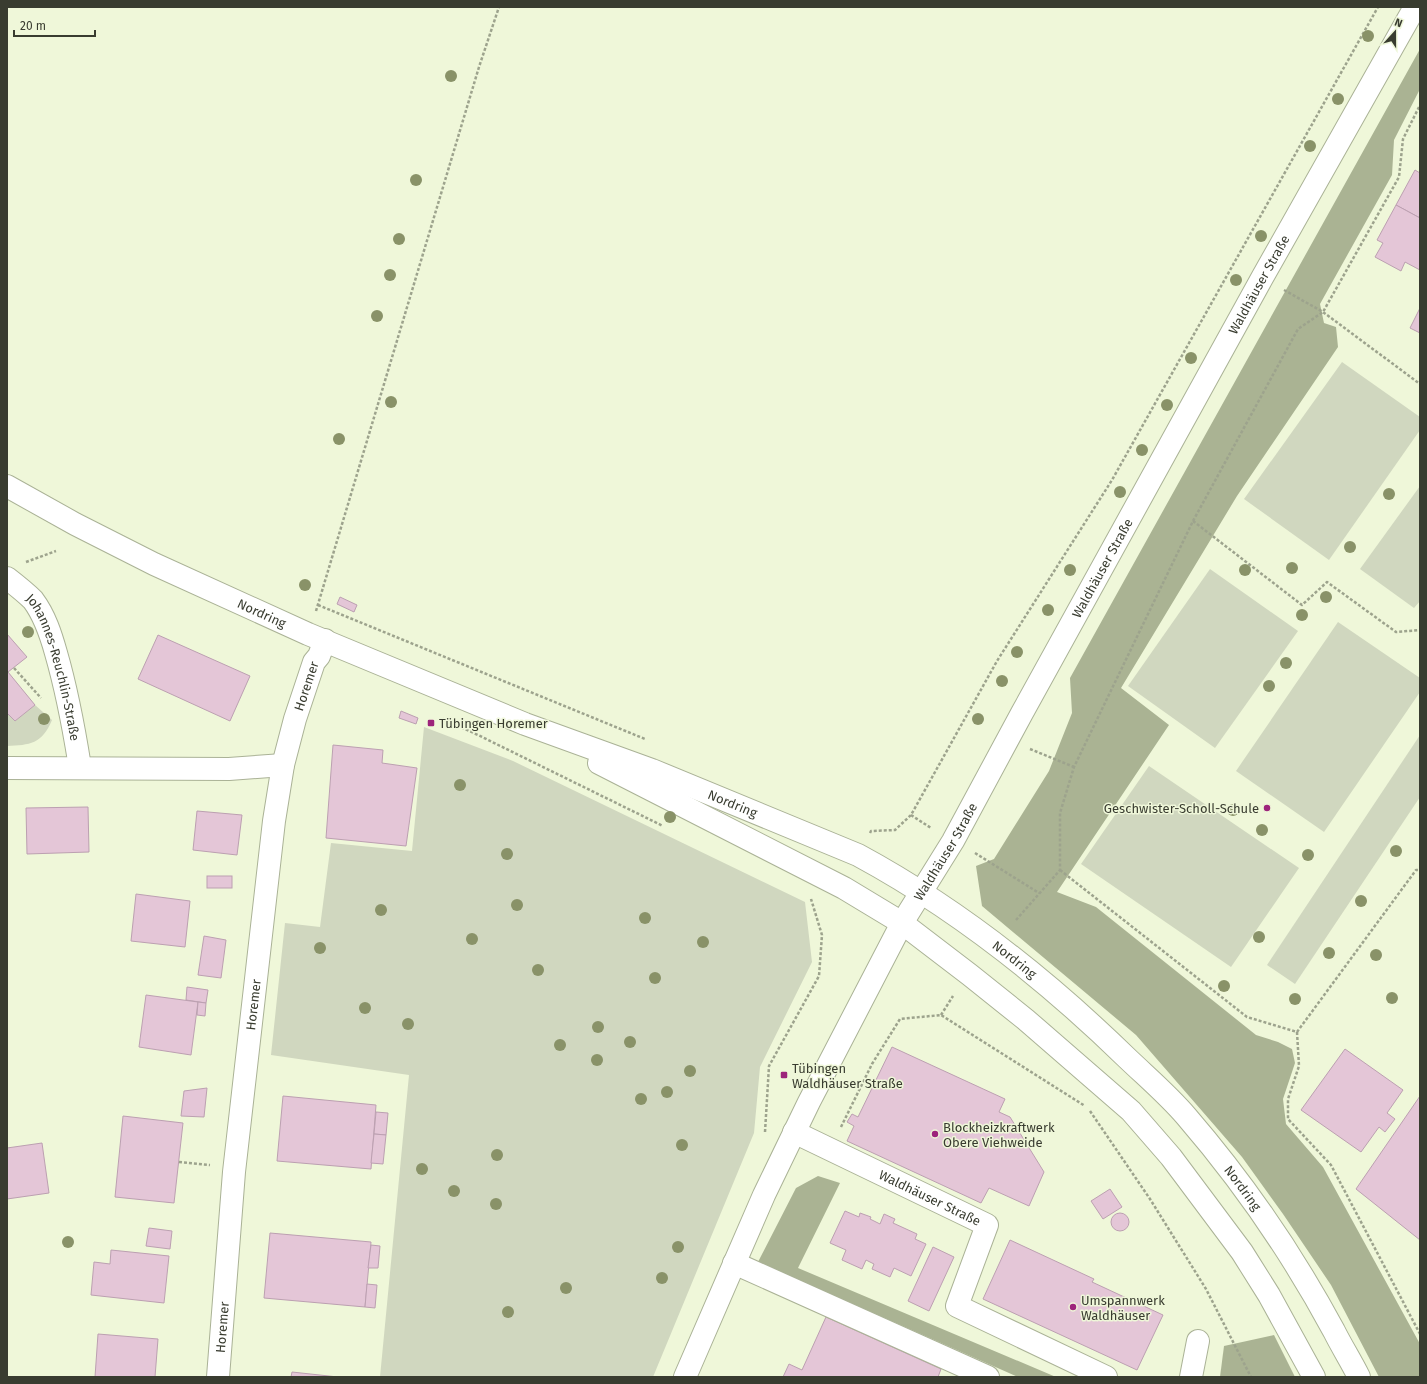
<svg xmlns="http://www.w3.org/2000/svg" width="1427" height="1384" font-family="'Fira Sans',sans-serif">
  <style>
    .green { fill: #d0d7bf }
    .forest { fill: #aab393 }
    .building { fill: #e4c6d7; stroke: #bca0b1 }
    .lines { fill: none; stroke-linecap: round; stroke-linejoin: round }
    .minor-casing { stroke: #aab296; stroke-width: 24 }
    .path { stroke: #9da38d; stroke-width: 2.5; stroke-dasharray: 3 2; stroke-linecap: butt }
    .minor { stroke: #fff; stroke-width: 22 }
    .tree { fill: #899268 }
    .poi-dot { fill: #9d247b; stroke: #eff7d9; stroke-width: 1.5 }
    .labels { text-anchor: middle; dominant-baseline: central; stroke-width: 3; stroke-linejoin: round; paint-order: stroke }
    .street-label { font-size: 13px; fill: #393c30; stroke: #eff7d9 }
    .poi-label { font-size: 13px; fill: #393c30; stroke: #eff7d9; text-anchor: start }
  </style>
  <rect width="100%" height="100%" fill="#eff7d9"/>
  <g class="green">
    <path d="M1342 362 1420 417V430L1329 560 1244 499Z"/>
    <path d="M1420 486V601L1414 608 1360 569Z"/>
    <path d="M1210 569 1298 631 1215 748 1128 686Z"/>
    <path d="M1338 622 1420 678V692L1324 832 1236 771Z"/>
    <path d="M35 705 52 720C42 744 30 745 7 746V713L15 721Z"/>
    <path d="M424 727 513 761 805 902 812 962 760 1067 754 1133 653 1377H380L409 1075 271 1055 285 923 320 927 331 843 412 851Z"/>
    <path d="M1420 735V797L1295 984 1267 965Z"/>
    <path d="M1149 766 1299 868 1231 967 1081 864Z"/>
  </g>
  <g class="forest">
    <path d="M1420 49V89L1394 140 1392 175 1320 304 1324 323 1336 327 1338 347 1237 496 1121 688 1169 725 1057 892 1096 907 1256 1035 1278 1042 1292 1049 1295 1063 1283 1099 1286 1124 1323 1167 1420 1344V1377H1379L1331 1285 1283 1214 1242 1157 1136 1035 982 906 976 866 994 859 1049 771 1072 713 1070 678Z"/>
    <path d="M818 1176 840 1183 798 1268 1056 1377H1018L758 1262 796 1188Z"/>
    <path d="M1274 1335 1295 1377H1220L1224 1346Z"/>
  </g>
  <g class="building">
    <path d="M1415 170 1420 173V218L1396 205Z"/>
    <path d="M1396 205 1420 218V270L1405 262 1401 271 1375 257 1383 243 1377 240Z"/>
    <path d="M1420 308V333L1410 328Z"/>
    <path d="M340 597 357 605 354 612 337 604Z"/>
    <path d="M7 634 27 657 8 672 35 705 15 721 7 713Z"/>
    <path d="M158 635 250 676 230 721 138 679Z"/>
    <path d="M401 711 418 718 416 724 399 718Z"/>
    <path d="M333 745 383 750 382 763 417 768 406 846 326 838Z"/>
    <path d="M88 807 89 852 27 854 26 808Z"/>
    <path d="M197 811 242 815 237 855 193 850Z"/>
    <rect x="207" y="876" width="25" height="12"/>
    <path d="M136 894 190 901 185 947 131 941Z"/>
    <path d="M204 936 226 940 221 978 198 975Z"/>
    <path d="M187 987 208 990 206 1003 186 1000Z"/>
    <path d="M146 995 198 1002 191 1055 139 1047Z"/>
    <path d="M198 1002 206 1003 205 1016 197 1015Z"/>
    <path d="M892 1047 1005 1099 999 1112 1010 1117 1044 1172 1029 1206 989 1188 981 1203 847 1141 854 1126 847 1122 852 1114 858 1117Z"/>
    <path d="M1345 1049 1403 1090 1387 1113 1395 1119 1385 1132 1379 1127 1361 1152 1301 1110Z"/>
    <path d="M207 1088 204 1117 181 1116 184 1091Z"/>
    <path d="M283 1096 376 1105 371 1169 277 1161Z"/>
    <path d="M1420 1096V1240L1356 1189Z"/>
    <path d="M376 1112 388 1113 386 1135 374 1134Z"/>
    <path d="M123 1116 183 1123 174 1203 115 1197Z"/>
    <path d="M374 1134 386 1135 383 1164 371 1163Z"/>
    <path d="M42 1143 49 1193 7 1199V1148Z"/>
    <path d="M1110 1189 1122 1207 1103 1219 1091 1201Z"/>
    <path d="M845 1211 859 1217 860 1213 871 1217 870 1219 880 1224 884 1214 895 1219 893 1223 917 1234 915 1239 926 1244 911 1276 894 1268 890 1277 872 1269 874 1264 866 1260 862 1269 842 1260 846 1250 830 1243Z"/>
    <circle cx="1120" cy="1222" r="9"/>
    <path d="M149 1228 172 1231 170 1249 146 1246Z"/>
    <path d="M270 1233 371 1242 365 1307 264 1298Z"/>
    <path d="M1010 1240 1094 1279 1092 1282 1163 1315 1137 1370 983 1299Z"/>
    <path d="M371 1245 380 1246 378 1268H368Z"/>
    <path d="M933 1247 954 1257 929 1311 908 1301Z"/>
    <path d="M111 1250 169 1256 164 1303 91 1295 94 1262 110 1264Z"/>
    <path d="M367 1284 377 1285 375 1308 365 1307Z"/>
    <path d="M826 1317 941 1369 938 1377H783L789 1364 802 1370Z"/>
    <path d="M98 1334 158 1339 155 1377H95Z"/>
    <path d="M292 1372 338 1377H291Z"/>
  </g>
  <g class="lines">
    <g class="minor-casing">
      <g id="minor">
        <path id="s1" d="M7 486 75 524 154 564 308 634 525 724 652 770 858 855C958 909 1048 981 1128 1059 1148 1078 1169 1096 1186 1116 1243 1182 1293 1255 1334 1331 1342 1347 1351 1361 1359 1377"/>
        <path id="s2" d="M7 578C16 585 25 592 33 600 45 616 51 635 56 653 67 691 74 729 80 767"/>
        <path d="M599 763 844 888 902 923 970 975 1025 1019 1131 1111 1171 1157 1242 1252 1269 1295 1314 1377"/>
        <path d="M7 768 229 769 283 765"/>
        <path id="s3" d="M794 1132 987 1225 957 1306 1106 1377"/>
        <path d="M734 1263 988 1377"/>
        <path id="s4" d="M218 1377 234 1172 274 821 283 765 295 719 314 662 319 656 325 640"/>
        <path id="s5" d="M685 1377 764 1195 809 1102 902 923 953 841 1022 713 1262 278 1415 7"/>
        <path d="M1191 1377 1198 1341"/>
      </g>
    </g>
    <g class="path">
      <path d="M1284 290 1323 312 1420 384"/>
      <path d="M1193 521 1302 605 1327 582 1396 632 1420 630"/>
      <path d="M26 562 56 551"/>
      <path d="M318 605 645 739"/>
      <path d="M316 611 479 67 499 7"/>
      <path d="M14 668 41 698"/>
      <path d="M443 719 478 735 663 826"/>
      <path d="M1030 749 1074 767"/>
      <path d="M911 815 931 828"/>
      <path d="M870 833 871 831 895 830 911 815 997 661 1112 480 1378 7"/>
      <path d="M975 853 1039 893"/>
      <path d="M1060 870 1247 1017 1297 1032 1416 870H1420"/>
      <path d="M1016 920 1060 870V813L1074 767 1193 521 1298 329 1323 312 1399 177 1403 139 1420 105"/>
      <path d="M941 1015 953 996"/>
      <path d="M1297 1032 1299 1066 1288 1099V1119L1331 1165 1420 1334"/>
      <path d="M1090 1111 1150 1199 1206 1289 1251 1377"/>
      <path d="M841 1127 872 1064 900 1019 941 1015 1085 1106"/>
      <path d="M765 1132 769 1066 819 976 822 935 811 899"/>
      <path d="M179 1162 210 1165"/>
    </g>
    <use href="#minor" class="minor"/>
  </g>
  <g class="tree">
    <circle cx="1368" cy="36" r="6"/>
    <circle cx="451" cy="76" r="6"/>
    <circle cx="1338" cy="99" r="6"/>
    <circle cx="1310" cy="146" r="6"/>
    <circle cx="416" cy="180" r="6"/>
    <circle cx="1261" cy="236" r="6"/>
    <circle cx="399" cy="239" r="6"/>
    <circle cx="390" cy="275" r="6"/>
    <circle cx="1236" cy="280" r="6"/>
    <circle cx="377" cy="316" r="6"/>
    <circle cx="1191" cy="358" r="6"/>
    <circle cx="391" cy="402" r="6"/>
    <circle cx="1167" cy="405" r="6"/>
    <circle cx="339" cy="439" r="6"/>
    <circle cx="1142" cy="450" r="6"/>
    <circle cx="1120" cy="492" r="6"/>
    <circle cx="1389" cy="494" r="6"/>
    <circle cx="1350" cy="547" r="6"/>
    <circle cx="1292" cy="568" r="6"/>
    <circle cx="1070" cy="570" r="6"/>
    <circle cx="1245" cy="570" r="6"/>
    <circle cx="305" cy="585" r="6"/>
    <circle cx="1326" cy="597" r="6"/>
    <circle cx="1048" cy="610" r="6"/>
    <circle cx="1302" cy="615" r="6"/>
    <circle cx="28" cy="632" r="6"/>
    <circle cx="1017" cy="652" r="6"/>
    <circle cx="1286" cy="663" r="6"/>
    <circle cx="1002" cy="681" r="6"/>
    <circle cx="1269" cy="686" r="6"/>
    <circle cx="44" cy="719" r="6"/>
    <circle cx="978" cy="719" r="6"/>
    <circle cx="460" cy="785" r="6"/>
    <circle cx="1233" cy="810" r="6"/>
    <circle cx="670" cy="817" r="6"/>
    <circle cx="1262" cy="830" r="6"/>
    <circle cx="1396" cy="851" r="6"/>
    <circle cx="507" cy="854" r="6"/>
    <circle cx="1308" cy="855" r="6"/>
    <circle cx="1361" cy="901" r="6"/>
    <circle cx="517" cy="905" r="6"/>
    <circle cx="381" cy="910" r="6"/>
    <circle cx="645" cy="918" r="6"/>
    <circle cx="1259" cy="937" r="6"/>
    <circle cx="472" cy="939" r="6"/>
    <circle cx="703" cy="942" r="6"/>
    <circle cx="320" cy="948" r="6"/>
    <circle cx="1329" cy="953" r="6"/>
    <circle cx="1376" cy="955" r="6"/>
    <circle cx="538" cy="970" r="6"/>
    <circle cx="655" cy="978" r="6"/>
    <circle cx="1224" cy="986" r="6"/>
    <circle cx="1392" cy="998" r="6"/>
    <circle cx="1295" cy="999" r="6"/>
    <circle cx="365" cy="1008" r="6"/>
    <circle cx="408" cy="1024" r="6"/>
    <circle cx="598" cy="1027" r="6"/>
    <circle cx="630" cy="1042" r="6"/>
    <circle cx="560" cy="1045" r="6"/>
    <circle cx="597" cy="1060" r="6"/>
    <circle cx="690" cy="1071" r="6"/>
    <circle cx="667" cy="1092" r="6"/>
    <circle cx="641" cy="1099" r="6"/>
    <circle cx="682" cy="1145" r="6"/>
    <circle cx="497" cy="1155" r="6"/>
    <circle cx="422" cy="1169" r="6"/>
    <circle cx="454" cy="1191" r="6"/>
    <circle cx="496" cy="1204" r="6"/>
    <circle cx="68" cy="1242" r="6"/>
    <circle cx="678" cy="1247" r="6"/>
    <circle cx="662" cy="1278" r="6"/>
    <circle cx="566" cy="1288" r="6"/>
    <circle cx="508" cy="1312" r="6"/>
  </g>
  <g class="poi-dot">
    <rect x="427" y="719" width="8" height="8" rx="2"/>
    <circle cx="1267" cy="808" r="4"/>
    <rect x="780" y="1071" width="8" height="8" rx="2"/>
    <circle cx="935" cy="1134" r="4"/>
    <circle cx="1073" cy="1307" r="4"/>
  </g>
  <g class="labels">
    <g class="street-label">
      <text stroke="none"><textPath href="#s5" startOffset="1235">Waldhäuser Straße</textPath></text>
      <text stroke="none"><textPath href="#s5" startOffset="911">Waldhäuser Straße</textPath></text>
      <text stroke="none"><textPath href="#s1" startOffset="285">Nordring</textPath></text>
      <text stroke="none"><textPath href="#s2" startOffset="105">Johannes-Reuchlin-Straße</textPath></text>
      <text stroke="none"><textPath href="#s4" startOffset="698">Horemer</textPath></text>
      <text stroke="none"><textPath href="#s1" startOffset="793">Nordring</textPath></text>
      <text stroke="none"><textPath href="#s5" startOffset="587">Waldhäuser Straße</textPath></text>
      <text stroke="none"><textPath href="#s1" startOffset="1117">Nordring</textPath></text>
      <text stroke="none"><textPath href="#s4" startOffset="374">Horemer</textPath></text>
      <text stroke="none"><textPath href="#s1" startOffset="1441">Nordring</textPath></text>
      <text stroke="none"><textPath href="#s3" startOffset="151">Waldhäuser Straße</textPath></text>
      <text stroke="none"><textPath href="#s4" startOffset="50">Horemer</textPath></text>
    </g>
    <g class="poi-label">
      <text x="439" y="723">Tübingen Horemer</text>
      <text x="1259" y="808" text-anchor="end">Geschwister-Scholl-Schule</text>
      <text x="792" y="1068">Tübingen<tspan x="792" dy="15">Waldhäuser Straße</tspan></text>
      <text x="943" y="1127">Blockheizkraftwerk<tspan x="943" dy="15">Obere Viehweide</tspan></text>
      <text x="1081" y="1300">Umspannwerk<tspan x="1081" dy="15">Waldhäuser</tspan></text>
    </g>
  </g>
  <rect width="1427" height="1384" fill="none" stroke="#393c30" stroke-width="16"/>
  <g transform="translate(1395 32) rotate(21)" stroke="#eff7d9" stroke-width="3" paint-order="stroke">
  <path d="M0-3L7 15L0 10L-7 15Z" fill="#393c30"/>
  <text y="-6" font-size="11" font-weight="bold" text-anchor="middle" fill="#393c30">N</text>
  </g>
  <path d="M14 30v6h81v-6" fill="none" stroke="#393c30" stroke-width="2"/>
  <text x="20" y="30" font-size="12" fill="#393c30" stroke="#eff7d9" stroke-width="3" paint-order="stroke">20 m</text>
</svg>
